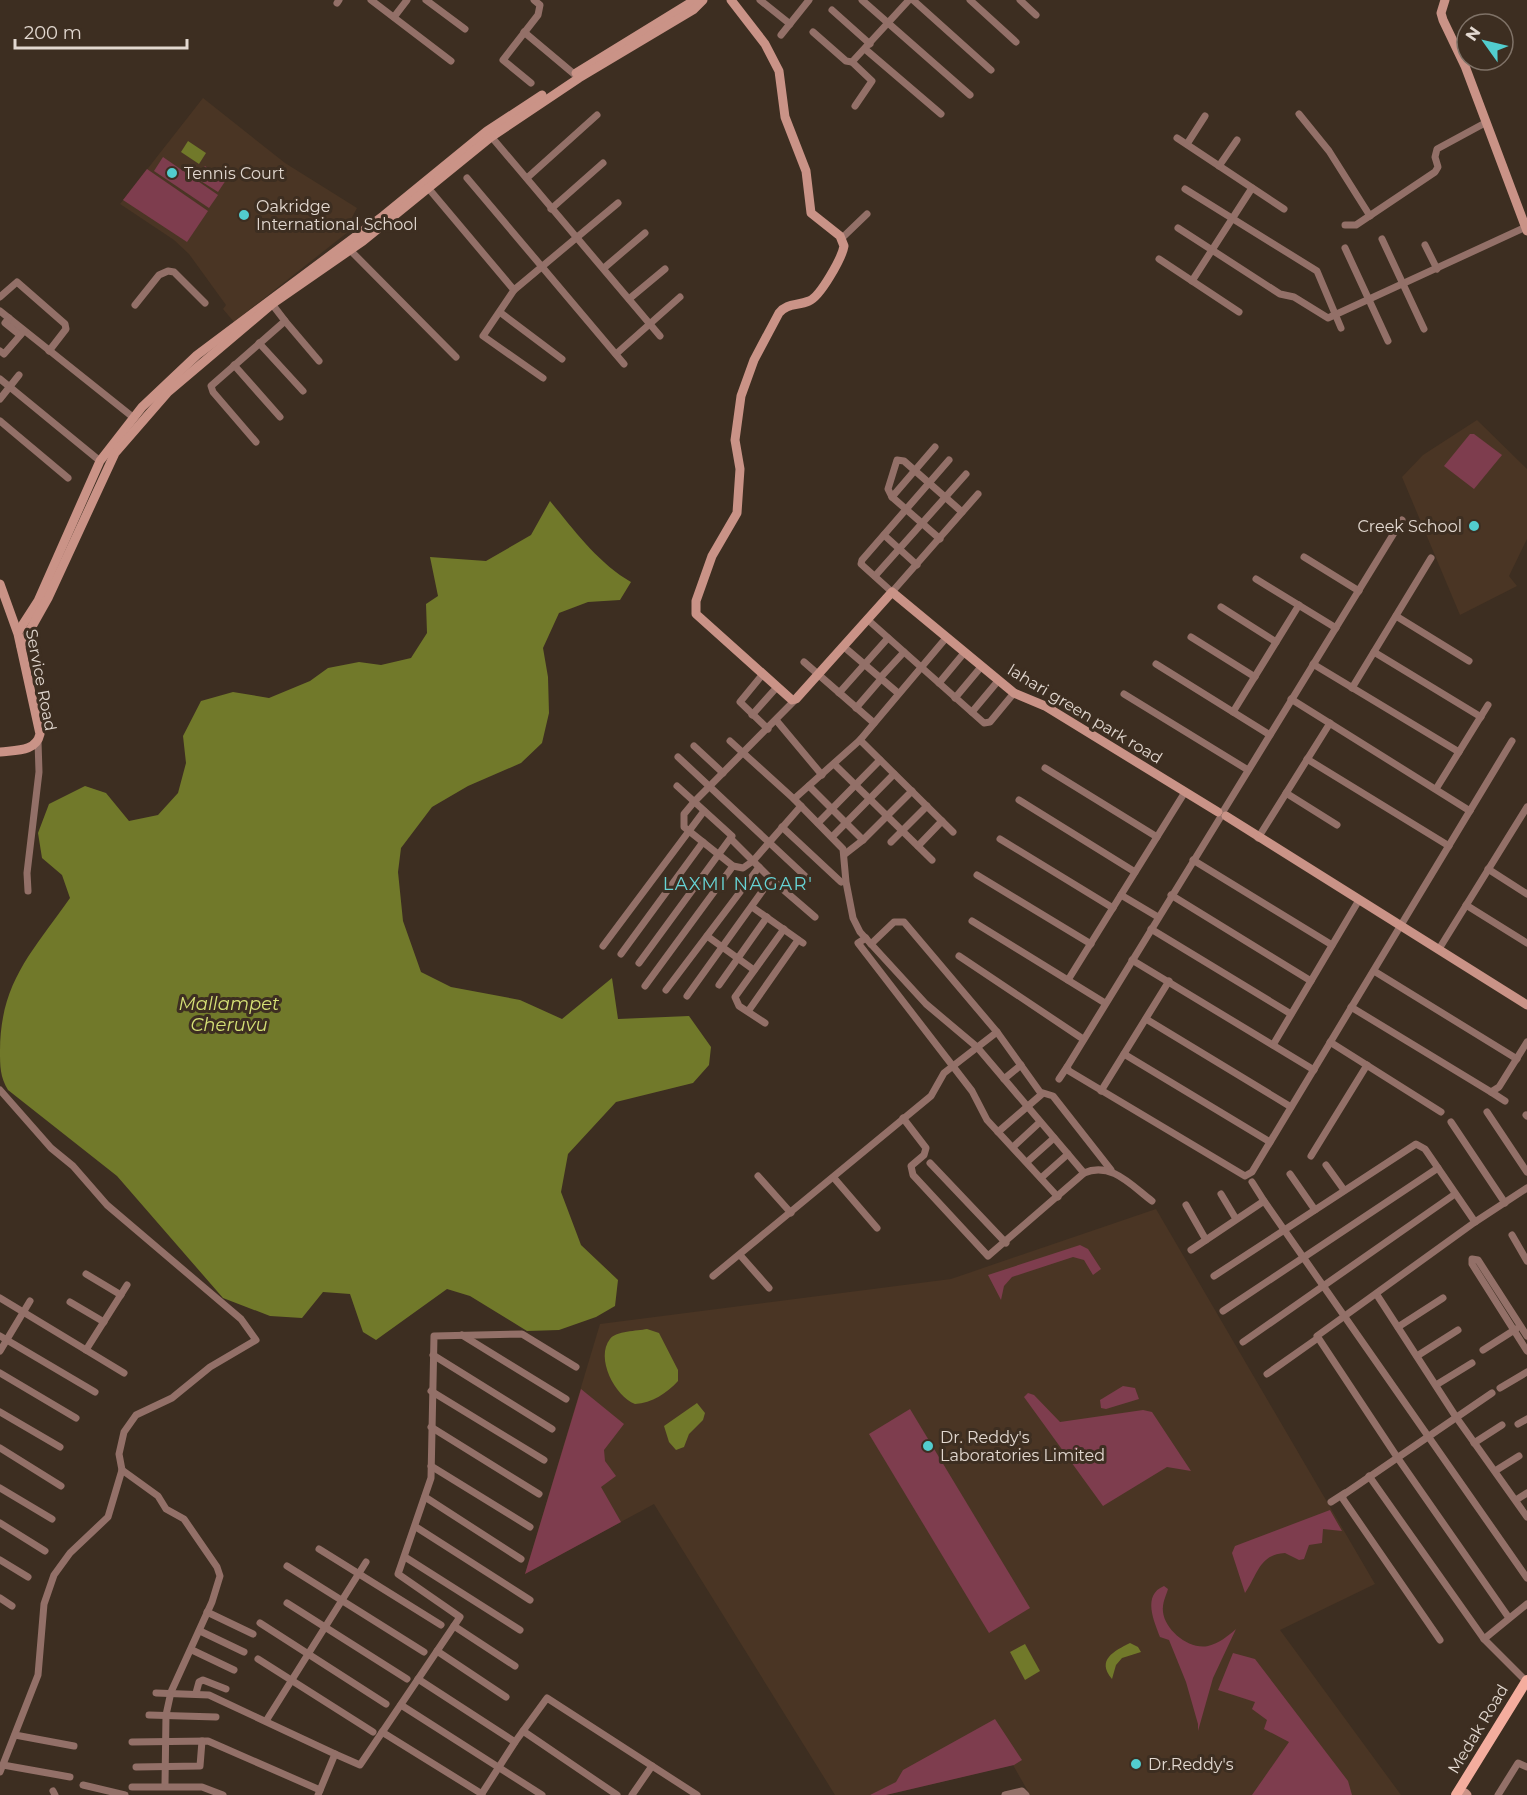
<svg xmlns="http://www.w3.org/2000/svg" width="1527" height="1795" font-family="Montserrat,sans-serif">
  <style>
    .built { fill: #4a3524 }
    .green { fill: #7e3d4e }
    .water { fill: #71792a }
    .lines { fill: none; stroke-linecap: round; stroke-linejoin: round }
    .street { stroke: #937068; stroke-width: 7 }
    .secondary { stroke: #ca9387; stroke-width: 9 }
    .primary { stroke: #f4ad9e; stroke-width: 10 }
    .poi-dot { fill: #52cdce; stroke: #3d2e21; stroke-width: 2 }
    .labels { text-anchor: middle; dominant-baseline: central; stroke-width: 6; stroke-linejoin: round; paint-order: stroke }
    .poi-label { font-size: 16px; fill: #e2d8d0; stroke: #3d2e21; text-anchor: start }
    .street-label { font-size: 16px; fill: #e2d8d0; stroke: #3d2e21 }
    .neighbourhood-label { font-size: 18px; letter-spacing: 1.5px; fill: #67d4d5; stroke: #3d2e21 }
    .water-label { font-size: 18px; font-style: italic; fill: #d6e176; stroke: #3d2e21 }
  </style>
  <rect width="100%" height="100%" fill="#3d2e21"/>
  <g class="built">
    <path d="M203 98 285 163 357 208 350 221 353 228 234 322 223 309 226 305 189 254 174 240 120 204Z"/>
    <path d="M1477 420 1527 469V539L1509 576 1517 586 1460 615 1402 477 1423 455Z"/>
    <path d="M1156 1209 1375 1584 1280 1630 1401 1795H1030L1013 1765 886 1795H835L654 1504 525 1574 600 1324 951 1279Z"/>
  </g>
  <g class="green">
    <path d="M163 157 218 195 209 208 154 171Z"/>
    <path d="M205 166 226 180 218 192 196 178Z"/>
    <path d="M147 169 208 211 187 242 123 200Z"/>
    <path d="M1470 434H1474L1502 455 1474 489 1444 466Z"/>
    <path d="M1080 1245 1088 1249 1101 1269 1093 1275 1084 1260 1073 1257 1012 1277 1004 1286 1001 1300 988 1275Z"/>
    <path d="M1123 1386 1135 1388 1139 1399 1106 1409 1101 1408 1100 1400Z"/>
    <path d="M581 1389 624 1424 604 1450 605 1461 616 1476 601 1487 621 1522 525 1574Z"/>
    <path d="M1028 1393 1034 1395 1060 1422 1143 1410 1152 1412 1191 1471 1167 1467 1103 1506 1024 1397Z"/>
    <path d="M910 1409 1030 1608 989 1633 869 1434Z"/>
    <path d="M1330 1510 1342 1531 1323 1529 1322 1543 1309 1545 1304 1559 1299 1560 1285 1553C1259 1554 1257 1576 1245 1593L1232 1553 1235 1546Z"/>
    <path d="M1164 1586 1168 1589C1166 1596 1162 1603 1163 1612 1165 1630 1189 1650 1208 1646 1219 1643 1227 1637 1236 1629L1213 1678 1198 1731V1724L1186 1682 1169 1640 1160 1637C1154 1621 1142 1595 1164 1586Z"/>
    <path d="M1233 1653 1255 1659 1348 1781 1352 1795H1252L1289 1742 1264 1729 1267 1720 1252 1709 1255 1702 1218 1690Z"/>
    <path d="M995 1719 1022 1760 1014 1765 886 1795H870L896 1782 903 1770Z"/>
  </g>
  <g class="water">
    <path d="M188 141 206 153 199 164 181 152Z"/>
    <path d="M550 501C574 530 598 563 631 582L620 600 588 602 559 613 543 648 548 677 549 713 542 743 521 763 468 786 432 807 401 848 398 872 403 921 421 972 451 987 520 1000 562 1019 612 978 618 1019 689 1016 711 1047 709 1065 693 1083 616 1102 568 1154 561 1192 581 1245 618 1280 615 1306 596 1317 559 1330 527 1331 470 1296 447 1289 376 1340 363 1332 350 1294 323 1292 302 1318 270 1316 223 1298 117 1176 8 1090C0 1077 0 1066 0 1051 0 982 33 951 70 898L62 875 42 858 38 833 49 804 85 786 106 793 129 821 158 815 178 793 186 763 183 736 201 701 233 692 269 698 310 681 328 668 359 662 381 665 411 658 427 633 426 604 438 596 430 557 486 561 531 535Z"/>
    <path d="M647 1329 659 1333 678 1370V1381C667 1393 652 1403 635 1404 615 1396 595 1358 610 1339 616 1331 637 1331 647 1329Z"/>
    <path d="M697 1403 705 1413 703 1420 689 1434 684 1447 676 1450 669 1442 664 1426Z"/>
    <path d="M1130 1643 1138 1647 1141 1652 1122 1658 1116 1665 1112 1679C1096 1660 1114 1651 1130 1643Z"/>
    <path d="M1025 1644 1040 1671 1025 1680 1010 1652Z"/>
  </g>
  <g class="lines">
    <g class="street">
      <path d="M371 0 451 61"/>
      <path d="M426 0 465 29"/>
      <path d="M760 0 790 24"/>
      <path d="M862 0 970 95"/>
      <path d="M913 0 991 70"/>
      <path d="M970 0 1016 42"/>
      <path d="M1020 0 1036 15"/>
      <path d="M337 3 339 0"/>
      <path d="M832 10 870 44"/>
      <path d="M394 17 407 0"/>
      <path d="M524 32 574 74"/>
      <path d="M813 32 846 61 852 62 909 0"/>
      <path d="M781 35 809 0"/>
      <path d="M865 49 941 114"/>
      <path d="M852 62 872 81 855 106"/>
      <path d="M531 83 503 60 538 15 540 5 534 0"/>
      <path d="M1299 114 1329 151 1370 216"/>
      <path d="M489 134 660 336"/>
      <path d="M1177 138 1284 209"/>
      <path d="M1187 144 1205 116"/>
      <path d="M1219 166 1237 140"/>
      <path d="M467 178 624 364"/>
      <path d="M527 178 597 115"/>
      <path d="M429 189 514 290 618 203"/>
      <path d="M1185 189 1317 271 1341 328"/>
      <path d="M551 209 603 163"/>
      <path d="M1345 225H1356L1435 172 1438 167 1435 157 1437 149 1485 123"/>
      <path d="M1178 228 1280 294 1294 297 1328 318 1526 227"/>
      <path d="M842 238 867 214"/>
      <path d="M1382 239 1424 329"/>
      <path d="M1425 245 1437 269"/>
      <path d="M348 248 456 357"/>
      <path d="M1345 248 1388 341"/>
      <path d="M1159 259 1239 312"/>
      <path d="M604 268 645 233"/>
      <path d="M1192 281 1252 188"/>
      <path d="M514 290 483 336 543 378"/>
      <path d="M0 297 17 282 65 324 66 329 49 351"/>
      <path d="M629 299 665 269"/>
      <path d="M135 305 159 275 168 271 174 272 205 303"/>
      <path d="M0 311 134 418"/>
      <path d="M501 313 562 359"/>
      <path d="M9 318 5 323 20 335"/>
      <path d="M285 321 319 361"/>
      <path d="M259 343 303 391"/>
      <path d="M0 351 4 354 24 331"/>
      <path d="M616 354 680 297"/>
      <path d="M234 365 280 417"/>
      <path d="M0 379 100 461"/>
      <path d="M0 399 19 375"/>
      <path d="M0 421 68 478"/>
      <path d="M256 442 213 392 211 386 285 321 272 304"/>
      <path d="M949 460 862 560 861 564 892 592 978 494"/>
      <path d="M892 497 935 447"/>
      <path d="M884 535 917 565"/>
      <path d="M940 539 892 497 888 489 897 460 904 461 962 512"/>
      <path d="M1304 557 1359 591"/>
      <path d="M875 576 966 474"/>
      <path d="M1256 579 1336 628"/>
      <path d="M1221 607 1276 642"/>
      <path d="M1396 616 1469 661"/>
      <path d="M867 619 984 723 990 722 1014 693"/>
      <path d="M1191 637 1255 677"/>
      <path d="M843 646 898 693"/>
      <path d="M1374 652 1481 717"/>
      <path d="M804 662 874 723"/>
      <path d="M1156 664 1270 735"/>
      <path d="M1313 664 1459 752"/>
      <path d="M763 674 740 702 768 729"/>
      <path d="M880 678 904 652"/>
      <path d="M939 683 964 653"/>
      <path d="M1352 688 1431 558"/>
      <path d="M839 693 888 638"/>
      <path d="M1124 694 1248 770"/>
      <path d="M955 698 981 667"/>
      <path d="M796 699 694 802 684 814V827L733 866 743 868 753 861 801 806"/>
      <path d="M1291 699 1470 811"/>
      <path d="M856 708 881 679"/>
      <path d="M972 712 998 681"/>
      <path d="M1233 712 1299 605"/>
      <path d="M752 715 777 687"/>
      <path d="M776 720 822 775"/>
      <path d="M860 740 953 832"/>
      <path d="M730 741 794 799 843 849 846 882 853 918 860 932 926 1004 977 1047 1084 1173"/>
      <path d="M694 746 723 773"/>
      <path d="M678 757 805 876"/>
      <path d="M1307 759 1449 846"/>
      <path d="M834 764 932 860"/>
      <path d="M1045 768 1157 837"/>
      <path d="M809 786 863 840"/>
      <path d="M1436 789 1488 705"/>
      <path d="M1286 793 1337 825"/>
      <path d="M794 799 860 740 946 638"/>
      <path d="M1019 800 1135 872"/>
      <path d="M1224 810 1402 520"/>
      <path d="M1220 818 1067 1067 1069 1071 1245 1176 1252 1172 1512 741"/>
      <path d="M818 823 880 760"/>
      <path d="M782 827 841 882"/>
      <path d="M832 837 894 774"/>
      <path d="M1258 838 1330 723"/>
      <path d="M1000 839 1113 908"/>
      <path d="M891 842 927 806"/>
      <path d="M918 846 942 821"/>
      <path d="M845 854 863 840 912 791"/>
      <path d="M1193 860 1332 945"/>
      <path d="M1488 869 1527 894"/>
      <path d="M977 875 1091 944"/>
      <path d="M771 879 815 917"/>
      <path d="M28 891 27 873 39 772 38 741"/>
      <path d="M1121 895 1158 917"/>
      <path d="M1171 895 1311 981"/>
      <path d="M1466 905 1527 943"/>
      <path d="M752 907 803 943"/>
      <path d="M972 921 1105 1003"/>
      <path d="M1151 929 1291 1014"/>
      <path d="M707 936 754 970"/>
      <path d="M866 938 858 943 972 1091 987 1120 1058 1197"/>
      <path d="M871 944 894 922H904L997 1032 1040 1092 1053 1096 1111 1170"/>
      <path d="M603 946 704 811"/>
      <path d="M1439 949 1527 807"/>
      <path d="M621 954 703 842"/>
      <path d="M959 956 1083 1039"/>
      <path d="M1132 960 1314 1070"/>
      <path d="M639 963 732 836 677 786"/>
      <path d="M1374 971 1517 1059"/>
      <path d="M1068 980 1185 792"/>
      <path d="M719 985 767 917"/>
      <path d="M645 986 733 866"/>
      <path d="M666 990 759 867"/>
      <path d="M687 996 771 879 731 839"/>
      <path d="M1351 1007 1491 1092 1499 1087 1527 1042"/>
      <path d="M749 1010 798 940"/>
      <path d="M1146 1019 1291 1107"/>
      <path d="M765 1023 739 1006 735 997 784 929"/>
      <path d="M1330 1042 1441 1112"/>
      <path d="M1273 1045 1359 900"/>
      <path d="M1124 1054 1270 1142"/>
      <path d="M1004 1079 1021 1065"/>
      <path d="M1059 1079 1067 1067"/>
      <path d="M0 1090 51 1148 73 1166 107 1205 241 1319 256 1340 210 1367 172 1398 136 1415 124 1432 119 1454 122 1470 108 1517 70 1553 54 1575 44 1604 38 1675 0 1772"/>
      <path d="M1101 1091 1169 981"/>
      <path d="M1491 1092 1505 1101"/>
      <path d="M1487 1112 1527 1172"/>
      <path d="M1526 1115 1527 1116"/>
      <path d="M903 1118 926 1148 924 1155 911 1166 913 1175 988 1256 1084 1173C1111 1161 1132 1186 1152 1201"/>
      <path d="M1451 1122 1505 1203"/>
      <path d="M998 1132 1042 1094"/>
      <path d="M1013 1147 1040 1122"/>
      <path d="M1311 1156 1367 1065"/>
      <path d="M1027 1162 1054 1138"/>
      <path d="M930 1163 1006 1243"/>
      <path d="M1326 1165 1344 1190"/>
      <path d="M1290 1174 1315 1210"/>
      <path d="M758 1176 791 1213"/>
      <path d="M834 1178 877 1228"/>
      <path d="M1041 1178 1068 1154"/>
      <path d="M1252 1182 1264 1201"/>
      <path d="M1221 1194 1236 1219"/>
      <path d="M1186 1205 1206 1240"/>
      <path d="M1512 1235 1527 1261"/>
      <path d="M1191 1250 1264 1201 1527 1578"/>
      <path d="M740 1255 769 1288"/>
      <path d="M86 1274 121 1295"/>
      <path d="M713 1276 931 1096 944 1073 997 1032"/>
      <path d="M1214 1276 1416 1144 1425 1149 1475 1222"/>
      <path d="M1377 1295 1456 1417 1527 1517"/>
      <path d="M0 1298 124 1373"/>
      <path d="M70 1302 104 1322"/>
      <path d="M1223 1311 1438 1168"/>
      <path d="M1398 1327 1443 1298"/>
      <path d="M462 1335 566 1399"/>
      <path d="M0 1336 95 1392"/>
      <path d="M1527 1336 1478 1260 1472 1259V1264L1527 1351"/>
      <path d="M1243 1342 1455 1194"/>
      <path d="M86 1350 127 1285"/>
      <path d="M1483 1350 1516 1329"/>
      <path d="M0 1351 30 1301"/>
      <path d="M433 1355 552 1429"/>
      <path d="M1417 1356 1458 1330"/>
      <path d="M0 1373 76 1418"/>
      <path d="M1267 1374 1318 1338"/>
      <path d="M1436 1385 1472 1363"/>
      <path d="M1500 1388 1527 1372"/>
      <path d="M431 1391 544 1460"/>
      <path d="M0 1412 60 1447"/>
      <path d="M1518 1424 1527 1419"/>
      <path d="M431 1427 539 1494"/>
      <path d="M1474 1443 1502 1425"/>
      <path d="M0 1448 61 1486"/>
      <path d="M431 1466 530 1527"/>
      <path d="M122 1470 158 1496 166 1509 184 1519 217 1567 220 1576 212 1602 171 1692 166 1715 165 1785"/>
      <path d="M1495 1471 1519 1456"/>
      <path d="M1369 1476 1484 1639 1527 1682"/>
      <path d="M0 1488 52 1519"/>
      <path d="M425 1497 521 1559"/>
      <path d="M1516 1500 1527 1493"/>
      <path d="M1331 1502 1345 1493"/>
      <path d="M0 1523 45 1551"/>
      <path d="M416 1527 530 1600"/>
      <path d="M319 1549 441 1625"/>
      <path d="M405 1557 520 1630"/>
      <path d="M0 1560 28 1577"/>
      <path d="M287 1566 424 1652"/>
      <path d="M0 1598 12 1606"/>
      <path d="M287 1603 407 1679"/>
      <path d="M207 1612 253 1634"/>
      <path d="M1509 1618 1397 1457 1317 1336 1475 1222 1527 1188"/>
      <path d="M260 1623 386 1704"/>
      <path d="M454 1626 515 1666"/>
      <path d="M200 1631 244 1652"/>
      <path d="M1484 1639 1527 1604"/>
      <path d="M1440 1640 1343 1499V1495L1492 1393"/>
      <path d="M192 1650 234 1670"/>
      <path d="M437 1651 506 1697"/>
      <path d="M258 1659 373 1732"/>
      <path d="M418 1679 515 1742 547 1698 697 1795"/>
      <path d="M156 1693 209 1695 335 1754 318 1795"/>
      <path d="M196 1693 199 1682 203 1680 226 1689"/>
      <path d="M401 1705 542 1795"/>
      <path d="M149 1715 216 1717"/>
      <path d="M266 1721 366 1562"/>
      <path d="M523 1731 617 1795"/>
      <path d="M382 1732 482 1794"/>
      <path d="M15 1735 74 1746"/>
      <path d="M132 1742 208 1741 320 1790"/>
      <path d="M335 1754 360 1765 460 1617 398 1574 431 1478 434 1336 522 1334 576 1367"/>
      <path d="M3 1765 70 1777"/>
      <path d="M136 1767 200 1766 202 1741"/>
      <path d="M83 1785 125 1795"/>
      <path d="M132 1787H202L223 1795"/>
      <path d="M53 1791 55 1795"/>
      <path d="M481 1795 515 1742"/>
      <path d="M632 1795 652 1766"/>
      <path d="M1005 1795 1022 1791 1026 1795"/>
      <path d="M1498 1795 1518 1763 1527 1767"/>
    </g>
    <g class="secondary">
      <path d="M731 0 765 44 779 71 785 117 806 171 811 213 840 236 844 246C842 258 820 297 809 301 797 306 787 303 779 313L754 360 741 396 735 440 740 469 737 513 712 556 696 601V614L792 700 796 699 892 592 1014 693 1045 706 1218 812"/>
      <path d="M1445 0 1441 13 1443 20 1465 66 1527 231"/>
      <path d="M576 73 690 3H698"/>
      <path d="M0 584 18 634 40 734C36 752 16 750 0 752"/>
      <path d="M18 632 38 601 100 461 142 407 197 355 383 216 487 131 542 95"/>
      <path d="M21 646 48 598 115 453 168 392 272 304 363 241 491 137 579 78 693 10 703 0"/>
      <path d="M1226 816 1527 1005"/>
      <path d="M1465 1793 1467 1795"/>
    </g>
    <path class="primary" d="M1456 1795 1527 1680"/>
  </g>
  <g class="poi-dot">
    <circle cx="172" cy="173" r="6"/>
    <circle cx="244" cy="215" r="6"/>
    <circle cx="1474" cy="526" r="6"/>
    <circle cx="928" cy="1446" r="6"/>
    <circle cx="1136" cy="1764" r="6"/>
  </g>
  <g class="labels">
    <g class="poi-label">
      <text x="184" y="173">Tennis Court</text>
      <text x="256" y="206">Oakridge<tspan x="256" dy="18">International School</tspan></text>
      <text x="1462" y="526" text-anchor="end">Creek School</text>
      <text x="940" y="1437">Dr. Reddy's<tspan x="940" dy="18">Laboratories Limited</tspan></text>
      <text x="1148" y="1764">Dr.Reddy's</text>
    </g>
    <g class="street-label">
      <text transform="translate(41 680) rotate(79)">Service Road</text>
      <text transform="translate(1085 714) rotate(31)">lahari green park road</text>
      <text transform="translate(1478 1729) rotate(-59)">Medak Road</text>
    </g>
    <g class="neighbourhood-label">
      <text x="738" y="884">LAXMI NAGAR'</text>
    </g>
    <g class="water-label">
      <text x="229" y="1004">Mallampet<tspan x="229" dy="21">Cheruvu</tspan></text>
    </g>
  </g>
  <g transform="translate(1485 42) rotate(304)"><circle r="28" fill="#3d2e21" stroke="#7f7267" stroke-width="1.5"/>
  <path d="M0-4.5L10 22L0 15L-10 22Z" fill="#52cdce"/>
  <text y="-9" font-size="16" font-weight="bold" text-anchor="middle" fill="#e2d8d0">N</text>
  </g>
  <path d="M15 39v9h172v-9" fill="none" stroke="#e2d8d0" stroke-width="3"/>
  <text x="24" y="39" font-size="18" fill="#e2d8d0" stroke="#3d2e21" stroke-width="4.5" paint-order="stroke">200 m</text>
</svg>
